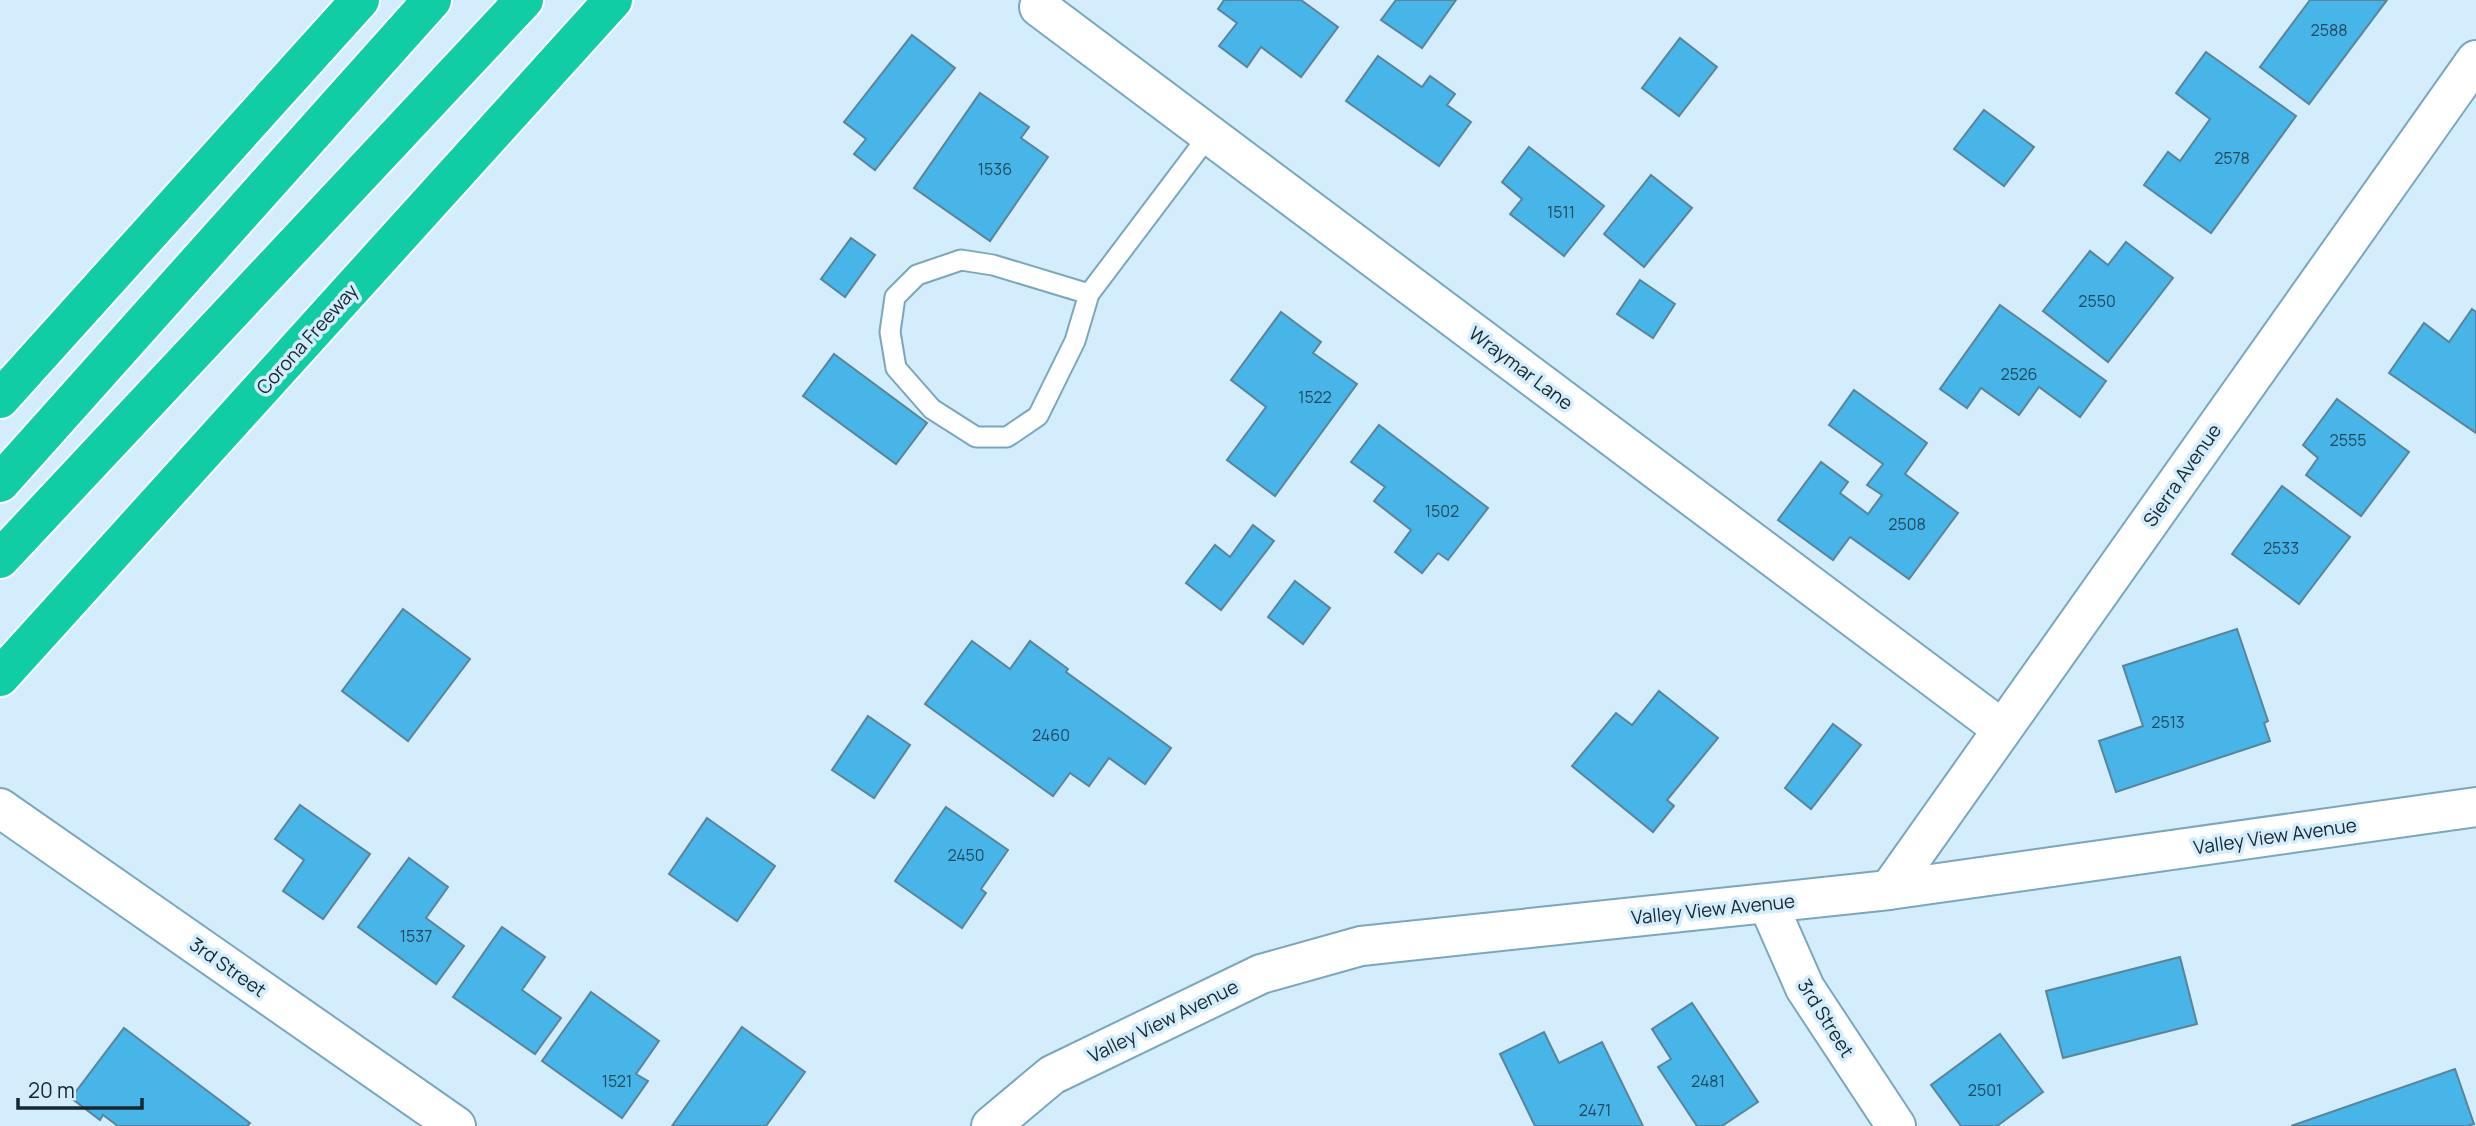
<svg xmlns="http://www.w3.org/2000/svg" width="2476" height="1126" font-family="Manrope,sans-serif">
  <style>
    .building { fill: #47b5e8; stroke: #5a849a; stroke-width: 2 }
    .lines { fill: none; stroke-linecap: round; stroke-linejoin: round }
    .service-casing { stroke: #7ba6bc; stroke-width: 23 }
    .minor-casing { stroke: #7ba6bc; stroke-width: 42 }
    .motorway-casing { stroke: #fff; stroke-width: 42 }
    .service { stroke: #fff; stroke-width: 19 }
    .minor { stroke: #fff; stroke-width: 38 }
    .motorway { stroke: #10cda5; stroke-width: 38 }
    .labels { text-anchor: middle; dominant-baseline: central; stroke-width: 7; stroke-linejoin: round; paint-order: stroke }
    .number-label { font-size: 16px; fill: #224a5e }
    .street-label { font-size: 19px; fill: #162730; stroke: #d3edfc }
  </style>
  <rect width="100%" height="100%" fill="#d3edfc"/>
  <g class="building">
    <path d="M1224 0H1301L1338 27 1301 77 1261 47 1247 67 1219 46 1237 23 1218 9Z"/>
    <path d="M1396 0H1456L1422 48 1381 20Z"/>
    <path d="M2310 0H2387L2309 104 2260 67Z"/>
    <path d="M912 35 955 68 875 170 854 154 866 139 844 122Z"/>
    <path d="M1680 38 1717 67 1679 116 1642 88Z"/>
    <path d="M2206 52 2296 116 2211 233 2144 185 2168 152 2180 161 2210 119 2176 93Z"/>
    <path d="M1378 56 1422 87 1430 76 1455 94 1447 105 1471 122 1439 166 1346 101Z"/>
    <path d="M980 93 1029 127 1021 138 1048 157 990 241 914 188Z"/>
    <path d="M1984 110 2034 147 2004 186 1954 149Z"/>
    <path d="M1529 147 1604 206 1564 256 1510 214 1522 199 1502 182Z"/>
    <path d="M1651 175 1692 208 1644 267 1604 234Z"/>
    <path d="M851 238 875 255 845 297 821 279Z"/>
    <path d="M2126 242 2173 278 2108 362 2043 311 2090 251 2108 265Z"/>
    <path d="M1640 280 1675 304 1653 338 1617 314Z"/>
    <path d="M2000 305 2106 381 2080 417 2039 387 2019 415 1981 388 1967 408 1940 389Z"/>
    <path d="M2472 309 2476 312V433L2389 373 2424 323 2449 342Z"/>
    <path d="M1281 312 1321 342 1313 353 1357 384 1275 496 1227 460 1266 407 1231 380Z"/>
    <path d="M834 354 927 423 896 464 803 396Z"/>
    <path d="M1854 390 1927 443 1905 474 1958 513 1909 579 1850 537 1833 560 1778 520 1821 462 1848 482 1840 493 1868 514 1882 495 1867 485 1883 464 1829 425Z"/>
    <path d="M2337 399 2409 452 2361 516 2306 475 2318 458 2303 445Z"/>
    <path d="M1379 425 1488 508 1448 560 1438 553 1422 573 1395 552 1411 530 1374 501 1385 487 1351 462Z"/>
    <path d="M2282 486 2350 537 2299 604 2232 554Z"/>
    <path d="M1253 525 1274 541 1221 610 1186 583 1215 545 1230 557Z"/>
    <path d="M1295 581 1330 608 1303 644 1268 617Z"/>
    <path d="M403 609 470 659 408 741 342 691Z"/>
    <path d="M2237 629 2268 721 2264 723 2270 741 2116 792 2099 741 2143 726 2123 666Z"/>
    <path d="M972 641 1010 669 1030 641 1068 669 1066 672 1171 748 1145 784 1109 758 1089 786 1070 773 1053 796 925 704Z"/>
    <path d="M1659 691 1718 738 1667 800 1674 806 1653 832 1572 766 1616 713 1632 725Z"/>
    <path d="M868 716 910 745 874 798 832 770Z"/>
    <path d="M1833 724 1861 745 1811 809 1785 788Z"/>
    <path d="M300 805 370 854 323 919 283 891 304 860 275 839Z"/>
    <path d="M946 807 1008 850 981 889 986 893 962 928 895 881Z"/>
    <path d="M707 818 775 866 737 921 669 874Z"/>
    <path d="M409 858 448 887 426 918 464 946 436 984 358 927Z"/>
    <path d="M502 927 545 957 522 990 561 1018 535 1054 453 997Z"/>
    <path d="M2180 957 2197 1024 2063 1058 2046 991Z"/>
    <path d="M591 992 659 1041 636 1074 648 1081 622 1118 542 1061Z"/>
    <path d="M1692 1003 1758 1102 1722 1126H1697L1658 1067 1671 1059 1652 1029Z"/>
    <path d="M742 1027 805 1072 766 1126H672Z"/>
    <path d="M124 1028 250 1123 247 1126H118L103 1115 100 1120 71 1098Z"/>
    <path d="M1544 1032 1559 1063 1602 1042 1643 1126H1535L1500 1054Z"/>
    <path d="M2000 1034 2043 1092 1997 1126H1961L1931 1085Z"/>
    <path d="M2455 1069 2474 1124 2467 1126H2291Z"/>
  </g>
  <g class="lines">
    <g class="service-casing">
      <path id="service" d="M1089 294 993 265 961 260 917 275 895 297 890 332 896 368 932 409 976 437H1007L1038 416 1075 341 1089 294 1209 135"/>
    </g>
    <g class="minor-casing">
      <g id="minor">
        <path d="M1039 7 2002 729"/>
        <path d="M0 808 456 1126"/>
        <path d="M1889 890 2476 60"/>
        <path d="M1768 904 1805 988 1896 1126"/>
        <path d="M991 1126 1052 1075 1261 974 1361 946 1889 890 2476 807"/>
      </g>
    </g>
    <g class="motorway-casing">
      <g id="motorway">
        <path d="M0 399 360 0"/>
        <path d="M0 483 432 0"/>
        <path d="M0 559 524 0"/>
        <path d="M0 677 613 0"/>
      </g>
    </g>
    <use href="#service" class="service"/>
    <use href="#minor" class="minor"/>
    <use href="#motorway" class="motorway"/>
  </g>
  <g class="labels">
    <g class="number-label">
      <text x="2329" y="30">2588</text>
      <text x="2232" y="158">2578</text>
      <text x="995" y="169">1536</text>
      <text x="1561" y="212">1511</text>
      <text x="2097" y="301">2550</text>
      <text x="2019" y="374">2526</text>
      <text x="1315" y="397">1522</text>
      <text x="2348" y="440">2555</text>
      <text x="1442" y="511">1502</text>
      <text x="1907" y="524">2508</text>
      <text x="2281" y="548">2533</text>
      <text x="2168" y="722">2513</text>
      <text x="1051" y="735">2460</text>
      <text x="966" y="855">2450</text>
      <text x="416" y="936">1537</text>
      <text x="617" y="1081">1521</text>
      <text x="1708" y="1081">2481</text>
      <text x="1985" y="1090">2501</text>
      <text x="1595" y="1110">2471</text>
    </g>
    <g class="street-label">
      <text transform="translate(307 339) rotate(-48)">Corona Freeway</text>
      <text transform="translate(1521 368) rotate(37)">Wraymar Lane</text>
      <text transform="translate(2182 475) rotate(-55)">Sierra Avenue</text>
      <text transform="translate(2275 836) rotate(-8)">Valley View Avenue</text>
      <text transform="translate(1713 909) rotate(-6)">Valley View Avenue</text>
      <text transform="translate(228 967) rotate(35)">3rd Street</text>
      <text transform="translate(1826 1018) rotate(58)">3rd Street</text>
      <text transform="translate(1163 1021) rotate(-26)">Valley View Avenue</text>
    </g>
  </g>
  <path d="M18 1098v10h124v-10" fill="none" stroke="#162730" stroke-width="3.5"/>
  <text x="28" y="1098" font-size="21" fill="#162730" stroke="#d3edfc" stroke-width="5" paint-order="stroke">20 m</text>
</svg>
